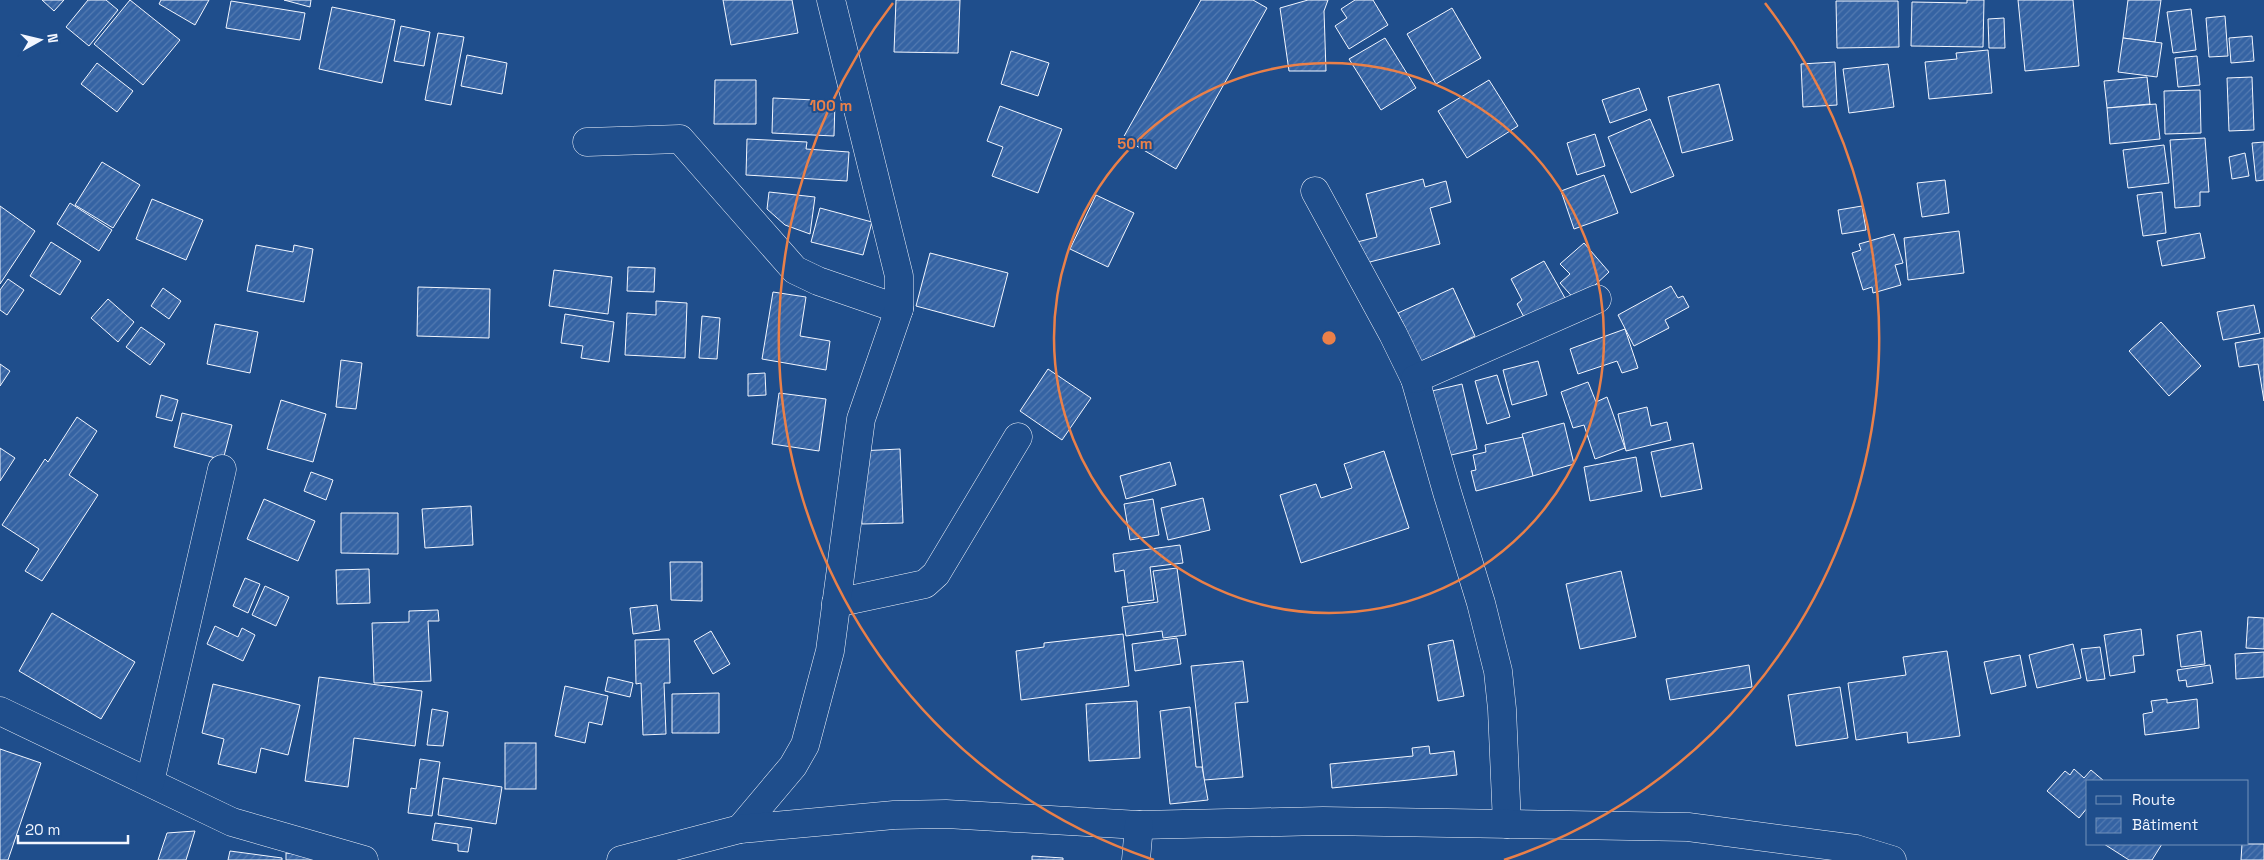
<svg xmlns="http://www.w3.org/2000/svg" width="2264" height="860" font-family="'Space Grotesk',sans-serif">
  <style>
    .building { fill: url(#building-hatch); stroke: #f2f6ff }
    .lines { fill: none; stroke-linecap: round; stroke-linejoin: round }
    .minor-casing { stroke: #f2f6ff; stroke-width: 29 }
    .minor { stroke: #1f4e8c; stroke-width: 28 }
    .ring { fill: none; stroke: #ea8049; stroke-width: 2.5 }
    .centre { fill: #ea8049; stroke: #1f4e8c; stroke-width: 2.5 }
    .ring-label { font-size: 15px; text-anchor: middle; font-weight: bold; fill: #ea8049; stroke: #1f4e8c; stroke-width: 4; stroke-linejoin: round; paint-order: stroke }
  </style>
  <defs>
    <pattern id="building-hatch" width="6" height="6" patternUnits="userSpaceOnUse" patternTransform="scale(1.25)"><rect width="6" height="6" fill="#3563a3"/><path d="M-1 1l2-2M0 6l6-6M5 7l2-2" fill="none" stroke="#537ab1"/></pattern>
  </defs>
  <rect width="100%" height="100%" fill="#1f4e8c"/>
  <g class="building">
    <path d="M42 0H64L54 11Z"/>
    <path d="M88 0H106L118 10 89 46 66 27Z"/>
    <path d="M130 0 180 40 143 85 94 44Z"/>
    <path d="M161 0H209L195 25 159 4Z"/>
    <path d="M284 0H311L310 7Z"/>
    <path d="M723 0H792L798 33 731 45Z"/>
    <path d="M896 0H960L958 53 894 52Z"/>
    <path d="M1201 0H1253L1267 8 1176 169 1123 138Z"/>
    <path d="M1308 0H1328L1324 11 1326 71H1289L1280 8Z"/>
    <path d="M1355 0H1373L1388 25 1349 49 1335 26 1347 18 1341 9Z"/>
    <path d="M1967 0H1984L1983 47 1911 46 1912 2 1967 3Z"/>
    <path d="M2018 0H2073L2079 66 2025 71Z"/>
    <path d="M2128 0H2161L2155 42 2123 38Z"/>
    <path d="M231 1 305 13 300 40 226 28Z"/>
    <path d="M1836 1H1898L1899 47 1837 48Z"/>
    <path d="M332 7 395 20 382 83 319 69Z"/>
    <path d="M1452 8 1481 58 1436 84 1407 34Z"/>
    <path d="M2191 9 2196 50 2173 53 2167 12Z"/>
    <path d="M2225 16 2228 56 2209 57 2206 18Z"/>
    <path d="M2004 18 2005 48H1989L1988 19Z"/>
    <path d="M401 26 430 32 424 66 394 61Z"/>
    <path d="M438 33 464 37 451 105 425 100Z"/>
    <path d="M2252 36 2254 61 2231 63 2229 38Z"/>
    <path d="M1385 38 1416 88 1381 110 1349 59Z"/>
    <path d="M2123 38 2162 43 2157 77 2118 72Z"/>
    <path d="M1988 50 1992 93 1929 99 1925 62 1957 59 1956 53Z"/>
    <path d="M1011 51 1049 63 1038 96 1001 84Z"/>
    <path d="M467 55 507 63 502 94 461 86Z"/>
    <path d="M2197 56 2200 85 2178 87 2175 58Z"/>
    <path d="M1835 62 1837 105 1803 107 1801 64Z"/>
    <path d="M97 63 133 91 117 112 81 84Z"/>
    <path d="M1888 64 1894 107 1849 113 1843 69Z"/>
    <path d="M2147 77 2150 104 2107 108 2104 81Z"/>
    <path d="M2252 77 2254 130 2229 131 2227 78Z"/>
    <path d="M715 80H756V124H714Z"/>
    <path d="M1489 80 1518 126 1467 158 1438 111Z"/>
    <path d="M1719 84 1733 140 1682 153 1668 97Z"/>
    <path d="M1639 88 1647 110 1610 123 1602 100Z"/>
    <path d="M2200 90 2201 133 2165 134 2164 91Z"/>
    <path d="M773 98 835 101 834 136 772 133Z"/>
    <path d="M2156 104 2160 139 2110 144 2107 108Z"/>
    <path d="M1000 106 1062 129 1038 193 992 176 1003 147 987 141Z"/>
    <path d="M1650 119 1674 176 1631 193 1608 137Z"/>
    <path d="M1595 134 1605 166 1577 175 1567 143Z"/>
    <path d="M2205 138 2209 192H2200V206L2175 208 2170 140Z"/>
    <path d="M747 139 807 142 806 149 849 152 847 181 746 175Z"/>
    <path d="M2264 142V180L2256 181 2252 143Z"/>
    <path d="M2164 145 2169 183 2128 188 2123 150Z"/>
    <path d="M2245 153 2249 176 2232 179 2229 157Z"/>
    <path d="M102 162 140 185 113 228 75 205Z"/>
    <path d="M1604 175 1618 213 1574 229 1561 191Z"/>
    <path d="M1423 179 1425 187 1446 181 1451 202 1430 208 1440 244 1362 264 1357 242 1377 237 1366 194Z"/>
    <path d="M1945 180 1949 213 1922 217 1917 183Z"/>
    <path d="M769 192 815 197 810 234 785 225 767 209Z"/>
    <path d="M2162 192 2166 233 2143 236 2137 195Z"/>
    <path d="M1096 195 1134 213 1108 267 1070 249Z"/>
    <path d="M152 199 203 220 186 260 136 239Z"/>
    <path d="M70 203 112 230 99 251 57 224Z"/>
    <path d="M0 206 35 231 0 284Z"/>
    <path d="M1862 206 1866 230 1842 234 1838 210Z"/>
    <path d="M820 208 872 222 863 255 811 242Z"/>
    <path d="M1959 231 1964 273 1908 280 1904 238Z"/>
    <path d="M2200 233 2205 258 2162 266 2157 241Z"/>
    <path d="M1894 234 1903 263 1895 265 1901 285 1873 293 1872 287 1863 290 1852 253 1861 250 1859 244Z"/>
    <path d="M51 242 81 261 60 295 30 276Z"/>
    <path d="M1584 243 1609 272 1577 302 1560 283 1570 274 1560 264Z"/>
    <path d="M256 245 293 252 294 245 313 249 304 302 247 291Z"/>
    <path d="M930 253 1008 273 994 327 916 306Z"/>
    <path d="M1544 261 1565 298 1526 321 1517 304 1522 300 1511 279Z"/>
    <path d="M628 267 655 268 654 292 627 291Z"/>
    <path d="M554 270 612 277 608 314 549 306Z"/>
    <path d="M8 279 24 290 7 315 0 310V290Z"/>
    <path d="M1671 286 1678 298 1683 296 1689 307 1665 320 1669 328 1634 346 1618 315Z"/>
    <path d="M418 287 490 289 489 338 417 336Z"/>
    <path d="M163 288 181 301 169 319 151 306Z"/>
    <path d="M1453 288 1475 336 1420 362 1398 313Z"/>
    <path d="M773 292 806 297 800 336 830 341 826 370 762 359Z"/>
    <path d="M108 299 134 322 118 342 91 318Z"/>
    <path d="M656 301 687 303 685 358 625 355 627 313 656 315Z"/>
    <path d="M2254 305 2260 333 2223 340 2217 312Z"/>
    <path d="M565 314 614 322 609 362 581 358 583 346 561 343Z"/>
    <path d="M702 316 720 318 717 359 699 358Z"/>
    <path d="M2161 322 2201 366 2169 396 2129 351Z"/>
    <path d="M215 324 258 332 250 373 207 364Z"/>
    <path d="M141 327 165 344 150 365 126 347Z"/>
    <path d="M1625 329 1638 368 1622 373 1617 361 1578 374 1570 349Z"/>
    <path d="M2264 338V401L2258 364 2239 367 2235 343Z"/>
    <path d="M341 360 362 363 356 409 336 407Z"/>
    <path d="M1538 361 1547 395 1512 405 1503 370Z"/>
    <path d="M0 364 10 371 0 386Z"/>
    <path d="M1048 369 1091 398 1062 440 1020 411Z"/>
    <path d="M765 373 766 395 748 396V374Z"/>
    <path d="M1497 375 1510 417 1487 424 1475 381Z"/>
    <path d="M1588 382 1596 402 1607 397 1625 448 1595 459 1584 425 1573 428 1561 392Z"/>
    <path d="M1462 384 1477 449 1447 456 1432 391Z"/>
    <path d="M779 393 826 399 819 451 772 444Z"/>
    <path d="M161 395 178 400 172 421 156 417Z"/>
    <path d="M281 400 326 414 313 462 267 449Z"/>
    <path d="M1647 407 1651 426 1667 422 1671 440 1626 451 1618 414Z"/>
    <path d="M182 413 232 425 223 460 174 447Z"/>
    <path d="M77 417 97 431 69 475 98 495 42 581 25 571 39 549 2 525 45 459 48 462Z"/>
    <path d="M1564 423 1574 464 1533 476 1522 434Z"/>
    <path d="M1523 437 1533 476 1476 491 1471 471 1476 470 1473 455 1486 452 1485 445Z"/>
    <path d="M1693 443 1702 489 1661 497 1651 452Z"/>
    <path d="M0 448 15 458 0 481Z"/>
    <path d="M900 449 903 523 862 524 859 451Z"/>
    <path d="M1384 451 1409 528 1301 563 1280 495 1316 484 1321 498 1352 488 1344 464Z"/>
    <path d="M1636 457 1642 491 1590 501 1584 467Z"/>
    <path d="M1170 462 1176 485 1126 499 1120 476Z"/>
    <path d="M311 472 333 480 326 500 304 491Z"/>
    <path d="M1203 498 1210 530 1168 540 1161 508Z"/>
    <path d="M264 499 315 521 298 561 247 539Z"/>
    <path d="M1153 499 1159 535 1130 540 1124 504Z"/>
    <path d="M471 506 473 545 425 548 422 509Z"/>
    <path d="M341 513H398V554L341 553Z"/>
    <path d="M1180 545 1183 563 1150 567 1154 600 1128 603 1124 570 1115 572 1113 554Z"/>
    <path d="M670 562H702V601L671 600Z"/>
    <path d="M1177 568 1186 635 1163 638 1162 631 1126 636 1122 607 1158 602 1153 571Z"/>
    <path d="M369 569 370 603 337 604 336 570Z"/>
    <path d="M1621 571 1636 637 1580 649 1566 584Z"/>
    <path d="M245 578 260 584 248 613 233 606Z"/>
    <path d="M265 586 289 597 276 626 252 615Z"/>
    <path d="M657 605 660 630 633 634 630 608Z"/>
    <path d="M438 610 439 621H428L431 681 374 683 372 623 409 622V611Z"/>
    <path d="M52 613 135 662 101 719 19 671Z"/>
    <path d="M2248 617 2264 618V649L2246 648Z"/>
    <path d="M215 626 238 637 242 628 255 635 243 661 207 644Z"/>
    <path d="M2141 629 2144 655 2133 656 2135 672 2110 676 2104 635Z"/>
    <path d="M711 631 730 664 713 674 694 641Z"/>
    <path d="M2201 631 2205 664 2181 667 2177 635Z"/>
    <path d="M1123 634 1129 686 1021 700 1016 651 1044 647V643Z"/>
    <path d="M1177 638 1181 664 1135 671 1132 644Z"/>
    <path d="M669 639 670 683H664L666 734 643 735 641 683 636 684 635 640Z"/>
    <path d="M1453 640 1464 696 1438 701 1428 645Z"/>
    <path d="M2073 644 2081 678 2037 688 2029 655Z"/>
    <path d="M2100 647 2105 679 2087 681 2081 649Z"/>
    <path d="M1947 651 1960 736 1908 743 1907 732 1856 740 1848 683 1906 675 1903 657Z"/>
    <path d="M2264 652V677L2236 679 2235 654Z"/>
    <path d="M2020 655 2026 686 1991 694 1984 662Z"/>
    <path d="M1243 661 1248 702 1235 703 1243 777 1204 780 1191 666Z"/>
    <path d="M1749 665 1752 687 1670 700 1666 679Z"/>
    <path d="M2210 665 2213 683 2187 687 2186 680 2179 681 2177 670Z"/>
    <path d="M319 677 422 691 415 746 354 738 348 787 305 781Z"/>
    <path d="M608 677 633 683 630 697 605 691Z"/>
    <path d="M213 684 300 705 288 755 261 748 256 773 218 764 224 739 202 733Z"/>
    <path d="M565 686 608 696 602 725 589 722 585 743 555 736Z"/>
    <path d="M1840 687 1848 738 1796 746 1788 695Z"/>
    <path d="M719 693V733H672V694Z"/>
    <path d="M2167 699V703L2197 699 2199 728 2145 735 2143 714 2153 712 2151 701Z"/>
    <path d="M1137 701 1140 758 1089 761 1086 704Z"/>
    <path d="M1190 707 1196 767H1202L1208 800 1170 804 1160 711Z"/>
    <path d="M432 709 448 712 443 746 427 745Z"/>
    <rect x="505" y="743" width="31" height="46"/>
    <path d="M1429 746 1430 754 1454 751 1457 775 1332 788 1330 764 1413 756 1412 748Z"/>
    <path d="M0 749 41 763 8 860H0Z"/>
    <path d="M420 759 440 762 432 816 408 813 411 788 416 789Z"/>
    <path d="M2074 769 2084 778 2091 770 2104 781H2088V807L2079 818 2047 791 2065 771 2070 775Z"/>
    <path d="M443 778 502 787 496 824 438 815Z"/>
    <path d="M435 823 472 828 468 852 458 851V844L432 840Z"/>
    <path d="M195 831 186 860H158L167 833Z"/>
    <path d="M2104 844H2162L2152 860H2129Z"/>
    <path d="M2242 844H2264V860H2241Z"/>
    <path d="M230 851 282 858V860H228Z"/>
    <path d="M286 853 312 856V860H286Z"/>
    <path d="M1032 856 1063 858V860H1032Z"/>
  </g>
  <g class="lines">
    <g class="minor-casing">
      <g id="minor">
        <path d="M587 142 680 139 795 270 818 281 899 309"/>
        <path d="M1315 191 1393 334 1415 379 1447 492 1481 603 1498 671 1502 709 1507 824"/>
        <path d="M1415 379 1597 299"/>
        <path d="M836 603 925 584 936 574 1018 437"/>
        <path d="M0 711 232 822 364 860"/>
        <path d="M150 782 222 469"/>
        <path d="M740 829 793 766 805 745 830 651 861 419 899 309V276L831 0"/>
        <path d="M621 860 740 829 894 815 946 814 1139 825 1323 821 1688 827 1856 849 1892 860"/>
        <path d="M1136 860 1139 825"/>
      </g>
    </g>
    <use href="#minor" class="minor"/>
  </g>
  <g class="ring">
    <circle cx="1329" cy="338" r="275"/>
    <path d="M1154 860A550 550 0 0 1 893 3M1765 3A550 550 0 0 1 1504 860"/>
  </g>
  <circle cx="1329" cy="338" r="8" class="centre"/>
  <g class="ring-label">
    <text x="831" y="111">100 m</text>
    <text x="1135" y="149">50 m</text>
  </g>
  <rect x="2086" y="780" width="162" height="65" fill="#1f4e8c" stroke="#7391ba"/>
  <rect x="2096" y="796" width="25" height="8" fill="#1f4e8c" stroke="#7391ba"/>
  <text x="2132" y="805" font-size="15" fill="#f2f6ff">Route</text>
  <rect x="2096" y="818" width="25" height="15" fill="url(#building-hatch)" stroke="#7391ba"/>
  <text x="2132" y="830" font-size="15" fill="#f2f6ff">Bâtiment</text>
  <g transform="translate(40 40) rotate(82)" stroke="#1f4e8c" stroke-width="4" paint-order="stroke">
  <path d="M0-4L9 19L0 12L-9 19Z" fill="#f2f6ff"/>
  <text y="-8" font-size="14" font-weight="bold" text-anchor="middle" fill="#f2f6ff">N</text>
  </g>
  <path d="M18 835v8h110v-8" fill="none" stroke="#f2f6ff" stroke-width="2.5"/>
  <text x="25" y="835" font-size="15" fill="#f2f6ff" stroke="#1f4e8c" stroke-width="4" paint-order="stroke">20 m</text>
</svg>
